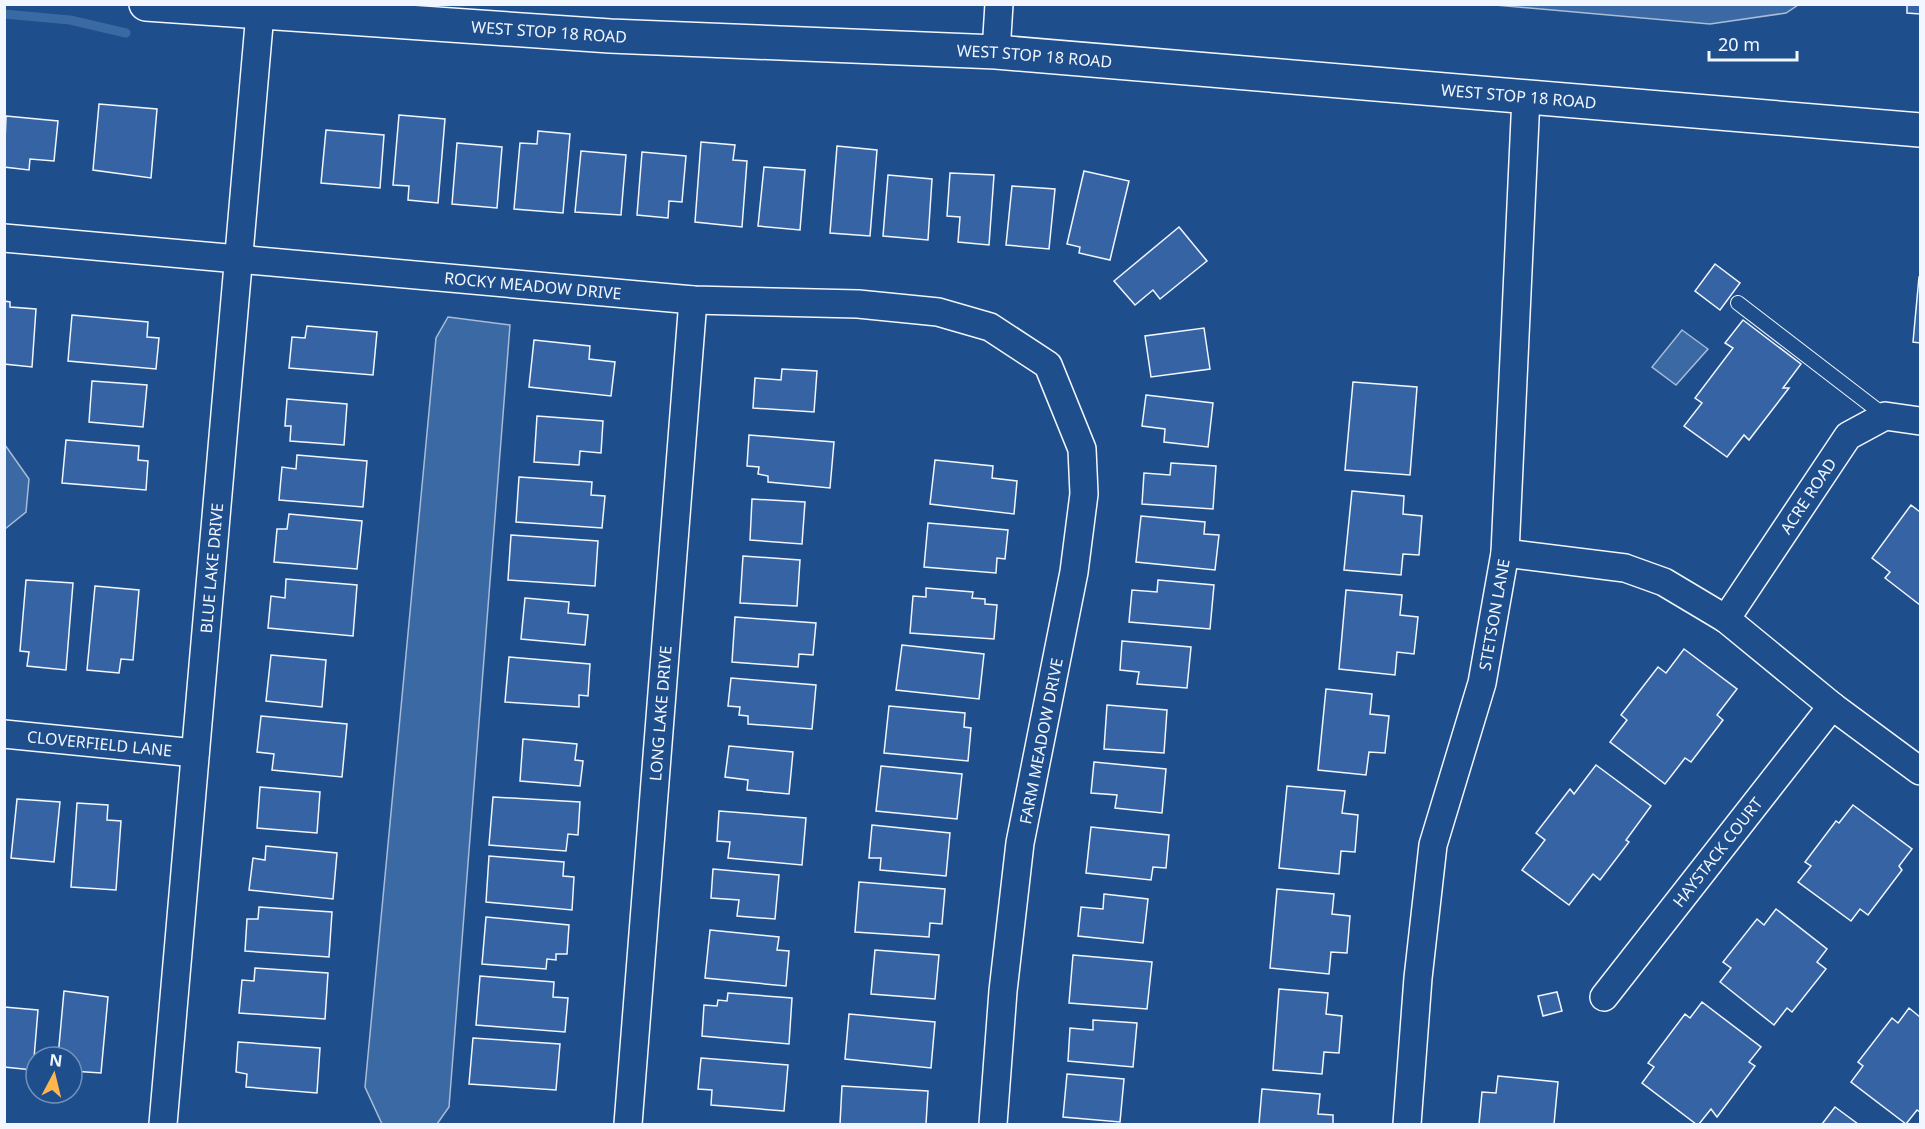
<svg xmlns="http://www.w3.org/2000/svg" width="1925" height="1129" font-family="'Noto Sans',sans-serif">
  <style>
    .water { fill: #3b69a3; stroke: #a8bbd7; stroke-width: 1.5 }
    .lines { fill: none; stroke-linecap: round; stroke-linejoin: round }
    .stream { stroke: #3b69a3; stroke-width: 9 }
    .building { fill: #3563a3; stroke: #f2f6ff; stroke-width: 1.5 }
    .lane-casing { stroke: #f2f6ff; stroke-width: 16 }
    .street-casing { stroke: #f2f6ff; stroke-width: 30 }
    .secondary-casing { stroke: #f2f6ff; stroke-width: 36 }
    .lane { stroke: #1f4e8c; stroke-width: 14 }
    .street { stroke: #1f4e8c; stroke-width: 27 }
    .secondary { stroke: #1f4e8c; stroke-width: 33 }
    .labels { text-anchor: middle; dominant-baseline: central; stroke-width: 4.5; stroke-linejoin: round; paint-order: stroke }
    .street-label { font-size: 16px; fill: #f2f6ff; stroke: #1f4e8c }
  </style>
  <rect width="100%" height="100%" fill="#1f4e8c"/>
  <g class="water">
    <path d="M1495 5H1798L1786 13 1710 24Z"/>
    <path d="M448 317 510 325 449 1107 437 1124H382L365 1087 436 338Z"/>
    <path d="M1682 330 1708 349 1676 385 1652 367Z"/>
    <path d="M5 445 29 479 26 512 5 529Z"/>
  </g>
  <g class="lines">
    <path class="stream" d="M4 14 70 20 126 33"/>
  </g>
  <g class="building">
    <path d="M1907 4H1920V14L1907 13Z"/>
    <path d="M99 104 157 109 151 178 93 170Z"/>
    <path d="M399 115 445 119 438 203 408 200 409 186 393 185Z"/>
    <path d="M6 116 58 121 54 161 30 159 29 170 4 167Z"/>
    <path d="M326 130 384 135 380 188 321 183Z"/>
    <path d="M538 131 570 134 563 213 514 209 520 143 537 144Z"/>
    <path d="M701 142 735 145 733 160 747 161 742 227 695 222Z"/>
    <path d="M457 143 502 147 497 208 452 204Z"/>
    <path d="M837 146 877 150 870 236 830 233Z"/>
    <path d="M581 151 626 155 621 215 575 212Z"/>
    <path d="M642 152 686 156 682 202 669 201 668 218 637 215Z"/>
    <path d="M764 167 805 170 800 230 758 226Z"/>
    <path d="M1084 171 1129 181 1110 260 1079 253 1080 247 1067 244Z"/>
    <path d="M950 173 994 175 989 245 958 242 960 217 947 216Z"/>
    <path d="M888 175 932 179 928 240 883 236Z"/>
    <path d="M1012 186 1055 189 1049 249 1006 245Z"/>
    <path d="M1179 227 1207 261 1160 299 1153 290 1135 305 1114 281Z"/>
    <path d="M1715 264 1740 283 1720 310 1695 291Z"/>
    <path d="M1919 277H1920V343L1913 342Z"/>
    <path d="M4 301 10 302V307L36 309 32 367 4 364Z"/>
    <path d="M72 315 148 322 147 337 159 338 156 369 68 361Z"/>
    <path d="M1743 320 1801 364 1783 388H1789L1749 440 1744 435 1727 457 1684 426 1702 403 1695 398 1733 348 1725 343Z"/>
    <path d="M307 326 377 332 373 375 289 368 292 337 305 338Z"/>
    <path d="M1204 328 1210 369 1151 377 1145 336Z"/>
    <path d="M534 340 590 346 589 359 615 362 611 396 529 387Z"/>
    <path d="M782 369 817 371 814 412 753 408 755 378 781 380Z"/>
    <path d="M92 381 147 385 143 427 89 422Z"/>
    <path d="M1353 382 1417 387 1410 475 1345 470Z"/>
    <path d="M1146 395 1213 403 1208 447 1164 442 1165 429 1142 426Z"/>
    <path d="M287 399 347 404 344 445 290 441 291 426H285Z"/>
    <path d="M537 416 603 421 601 453 580 451 579 465 534 462Z"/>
    <path d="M749 435 834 442 830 488 768 482V476L758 474 759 467 747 466Z"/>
    <path d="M66 440 139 446 138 460 148 461 146 490 62 483Z"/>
    <path d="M297 455 367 461 363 507 279 500 282 467 296 469Z"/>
    <path d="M935 460 993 466 992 478 1017 481 1014 514 930 504Z"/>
    <path d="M1171 463 1216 466 1213 509 1142 504 1144 473 1170 475Z"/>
    <path d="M519 477 592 482 591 495 605 496 602 528 516 522Z"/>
    <path d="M1352 491 1404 496 1403 514 1422 516 1419 555 1403 554 1401 575 1344 570Z"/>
    <path d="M752 499 805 502 802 544 750 540Z"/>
    <path d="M1911 505 1920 512V605L1885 578 1890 572 1872 558Z"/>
    <path d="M289 514 362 521 357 569 274 562 277 529H287Z"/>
    <path d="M1141 516 1205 522 1204 534 1219 535 1215 570 1136 562Z"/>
    <path d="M928 523 1008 530 1005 559 997 558 996 573 924 567Z"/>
    <path d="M511 535 598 541 595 586 508 580Z"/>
    <path d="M743 556 800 560 797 606 740 603Z"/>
    <path d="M286 579 357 585 353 636 268 628 271 596 285 598Z"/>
    <path d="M26 580 73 583 66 670 27 666 29 652 20 651Z"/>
    <path d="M1158 580 1214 585 1210 629 1129 622 1132 590 1157 592Z"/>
    <path d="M95 586 139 590 133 660 121 659 119 673 87 670Z"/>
    <path d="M926 588 973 592 972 598 985 599V604L997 605 994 639 910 633 913 596 926 597Z"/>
    <path d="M1346 590 1402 595 1400 615 1418 617 1414 654 1397 652 1395 675 1339 669Z"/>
    <path d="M525 598 569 602 568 613 588 615 585 645 521 639Z"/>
    <path d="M735 617 816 623 813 655 799 654 798 667 732 662Z"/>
    <path d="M1122 641 1191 647 1187 688 1137 684 1139 672 1120 670Z"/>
    <path d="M902 645 984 654 979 699 896 690Z"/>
    <path d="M1684 649 1737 689 1717 715 1723 720 1691 762 1685 758 1665 784 1610 742 1627 720 1621 715 1658 667 1666 673Z"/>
    <path d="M271 655 326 660 322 707 266 701Z"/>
    <path d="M509 657 590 664 588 696 579 695V707L505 702Z"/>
    <path d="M731 678 816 685 812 729 748 724V716L739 715 740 707 728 706Z"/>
    <path d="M1326 689 1372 694 1370 714 1389 716 1385 753 1369 752 1366 775 1318 770Z"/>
    <path d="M1107 705 1167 710 1164 753 1104 749Z"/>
    <path d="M889 706 965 713 964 727 971 728 968 761 884 753Z"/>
    <path d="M261 716 347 724 342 777 272 770 274 754 257 752Z"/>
    <path d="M523 739 577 744 575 760 583 761 580 786 520 781Z"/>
    <path d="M729 746 793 752 789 794 747 790 748 780 725 777Z"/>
    <path d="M1094 762 1166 769 1162 813 1115 808 1117 795 1091 793Z"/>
    <path d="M1596 765 1651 806 1626 840 1629 842 1600 880 1593 874 1569 905 1522 870 1545 840 1536 833 1570 789 1574 794Z"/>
    <path d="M881 766 962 774 957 819 876 811Z"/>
    <path d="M1287 786 1345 791 1342 813 1358 815 1355 852 1341 851 1339 874 1279 868Z"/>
    <path d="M260 787 320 792 317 833 257 828Z"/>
    <path d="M493 797 580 802 578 835 568 834 566 851 489 845Z"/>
    <path d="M17 799 60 802 54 862 11 858Z"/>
    <path d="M77 803 108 805 107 820 121 821 116 890 71 887Z"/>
    <path d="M1853 805 1912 849 1899 866 1902 870 1868 915 1860 909 1851 921 1798 882 1811 866 1805 862 1836 821 1839 823Z"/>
    <path d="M719 811 806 818 802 865 728 858 730 842 717 841Z"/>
    <path d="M872 825 950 833 946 876 880 870 881 858H869Z"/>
    <path d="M1091 827 1169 835 1166 868 1153 867 1151 880 1086 873Z"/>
    <path d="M266 846 337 853 333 899 249 890 253 858 265 860Z"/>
    <path d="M489 856 564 862 563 876 574 877 572 910 486 902Z"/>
    <path d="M713 869 779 875 775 919 737 916 739 900 711 898Z"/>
    <path d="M859 882 945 889 942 924 930 923 929 937 855 932Z"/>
    <path d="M1277 889 1334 894 1332 914 1350 916 1347 953 1331 952 1329 974 1270 968Z"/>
    <path d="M1104 894 1148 899 1143 943 1078 936 1081 907 1103 909Z"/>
    <path d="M259 907 332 912 329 957 245 951 247 919H258Z"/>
    <path d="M1776 909 1827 949 1817 962 1826 969 1792 1012 1787 1008 1774 1025 1720 982 1731 968 1723 962 1757 919 1764 925Z"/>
    <path d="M486 917 569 925 567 954H556V960L547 959 546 969 482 964Z"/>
    <path d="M710 930 779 937 777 950 789 951 786 986 705 978Z"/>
    <path d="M875 950 939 955 935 999 871 994Z"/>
    <path d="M1073 955 1152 962 1147 1009 1069 1003Z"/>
    <path d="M255 968 328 973 325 1019 239 1013 242 980 254 981Z"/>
    <path d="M480 976 554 982 553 997 568 998 565 1032 476 1025Z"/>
    <path d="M1279 989 1328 993 1326 1014 1342 1016 1339 1053 1324 1052 1322 1074 1273 1070Z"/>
    <path d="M64 991 108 997 101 1073 72 1071V1057H58Z"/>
    <path d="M1557 992 1562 1011 1543 1016 1538 996Z"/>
    <path d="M728 993 792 998 789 1044 702 1036 704 1005 717 1006 718 1000 727 1001Z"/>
    <path d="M1702 1002 1761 1047 1749 1062 1755 1066 1717 1117 1711 1109 1699 1124H1696L1642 1083 1654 1067 1648 1063 1685 1014 1690 1018Z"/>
    <path d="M4 1007 38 1010 33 1070 4 1067Z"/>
    <path d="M1909 1008 1920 1017V1112L1917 1110 1906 1124 1851 1082 1863 1066 1858 1062 1892 1018 1898 1023Z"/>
    <path d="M849 1014 935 1022 931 1068 845 1059Z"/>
    <path d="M1093 1020 1137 1023 1133 1067 1068 1061 1070 1028 1093 1030Z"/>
    <path d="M473 1038 560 1044 556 1090 469 1084Z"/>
    <path d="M238 1042 320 1048 317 1093 246 1087 247 1074 236 1072Z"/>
    <path d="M701 1058 788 1065 784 1111 711 1105 712 1090 698 1089Z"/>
    <path d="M1067 1074 1124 1079 1120 1122 1063 1117Z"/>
    <path d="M1498 1076 1558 1082 1554 1124H1479L1482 1092 1496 1093Z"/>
    <path d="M842 1086 928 1091 926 1124H840Z"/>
    <path d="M1262 1089 1320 1094 1318 1114 1333 1115V1124H1259Z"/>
    <path d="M1835 1107 1858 1124H1822Z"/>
  </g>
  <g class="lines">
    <g class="lane-casing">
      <path id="lane" d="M1738 303 1885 416"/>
    </g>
    <g class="street-casing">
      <g id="street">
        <path d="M996 52 999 4"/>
        <path id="s1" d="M4 238 693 300 858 304 938 312 990 327 1048 365 1082 449 1084 494 1074 572 1020 843 1003 991 993 1124"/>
        <path d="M1505 553 1625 568 1664 582 1726 619 1832 706 1920 771"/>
        <path id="s2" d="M1726 619 1848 436 1885 416 1920 421"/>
        <path id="s3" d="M4 734 195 753"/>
        <path id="s4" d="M1604 997 1832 706"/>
        <path id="s5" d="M163 1124 260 13"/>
        <path id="s6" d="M628 1124 693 300"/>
        <path id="s7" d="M1407 1124 1418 978 1433 845 1482 683 1505 553 1526 97"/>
      </g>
    </g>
    <g class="secondary-casing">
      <g id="secondary">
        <path id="s8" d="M146 4 610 36 996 52 1920 130"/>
      </g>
    </g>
    <use href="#lane" class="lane"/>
    <use href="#street" class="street"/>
    <use href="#secondary" class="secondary"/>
  </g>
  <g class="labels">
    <g class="street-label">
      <text stroke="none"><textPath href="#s8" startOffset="404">WEST STOP 18 ROAD</textPath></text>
      <text stroke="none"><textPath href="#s8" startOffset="890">WEST STOP 18 ROAD</textPath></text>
      <text stroke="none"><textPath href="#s8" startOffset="1376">WEST STOP 18 ROAD</textPath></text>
      <text stroke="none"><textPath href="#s1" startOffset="531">ROCKY MEADOW DRIVE</textPath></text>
      <text stroke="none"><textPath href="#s2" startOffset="148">ACRE ROAD</textPath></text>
      <text stroke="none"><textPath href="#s5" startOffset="558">BLUE LAKE DRIVE</textPath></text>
      <text stroke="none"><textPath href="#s7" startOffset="519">STETSON LANE</textPath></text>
      <text stroke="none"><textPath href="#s6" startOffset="412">LONG LAKE DRIVE</textPath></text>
      <text transform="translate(1041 741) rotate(-79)">FARM MEADOW DRIVE</text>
      <text stroke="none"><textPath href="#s3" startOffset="96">CLOVERFIELD LANE</textPath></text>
      <text stroke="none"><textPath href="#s4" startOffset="184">HAYSTACK COURT</textPath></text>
    </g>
  </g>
  <rect width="1925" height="1129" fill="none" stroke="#f2f6ff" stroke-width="12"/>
  <g transform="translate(54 1075) rotate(7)"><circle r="28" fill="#1f4e8c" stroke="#7391ba" stroke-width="1.5"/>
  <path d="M0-4.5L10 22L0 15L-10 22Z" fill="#ffb74d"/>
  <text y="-9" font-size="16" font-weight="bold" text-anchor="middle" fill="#f2f6ff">N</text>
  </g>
  <path d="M1709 51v9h88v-9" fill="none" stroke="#f2f6ff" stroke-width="3"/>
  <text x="1718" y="51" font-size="18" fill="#f2f6ff" stroke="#1f4e8c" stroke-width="4.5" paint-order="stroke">20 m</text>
</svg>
